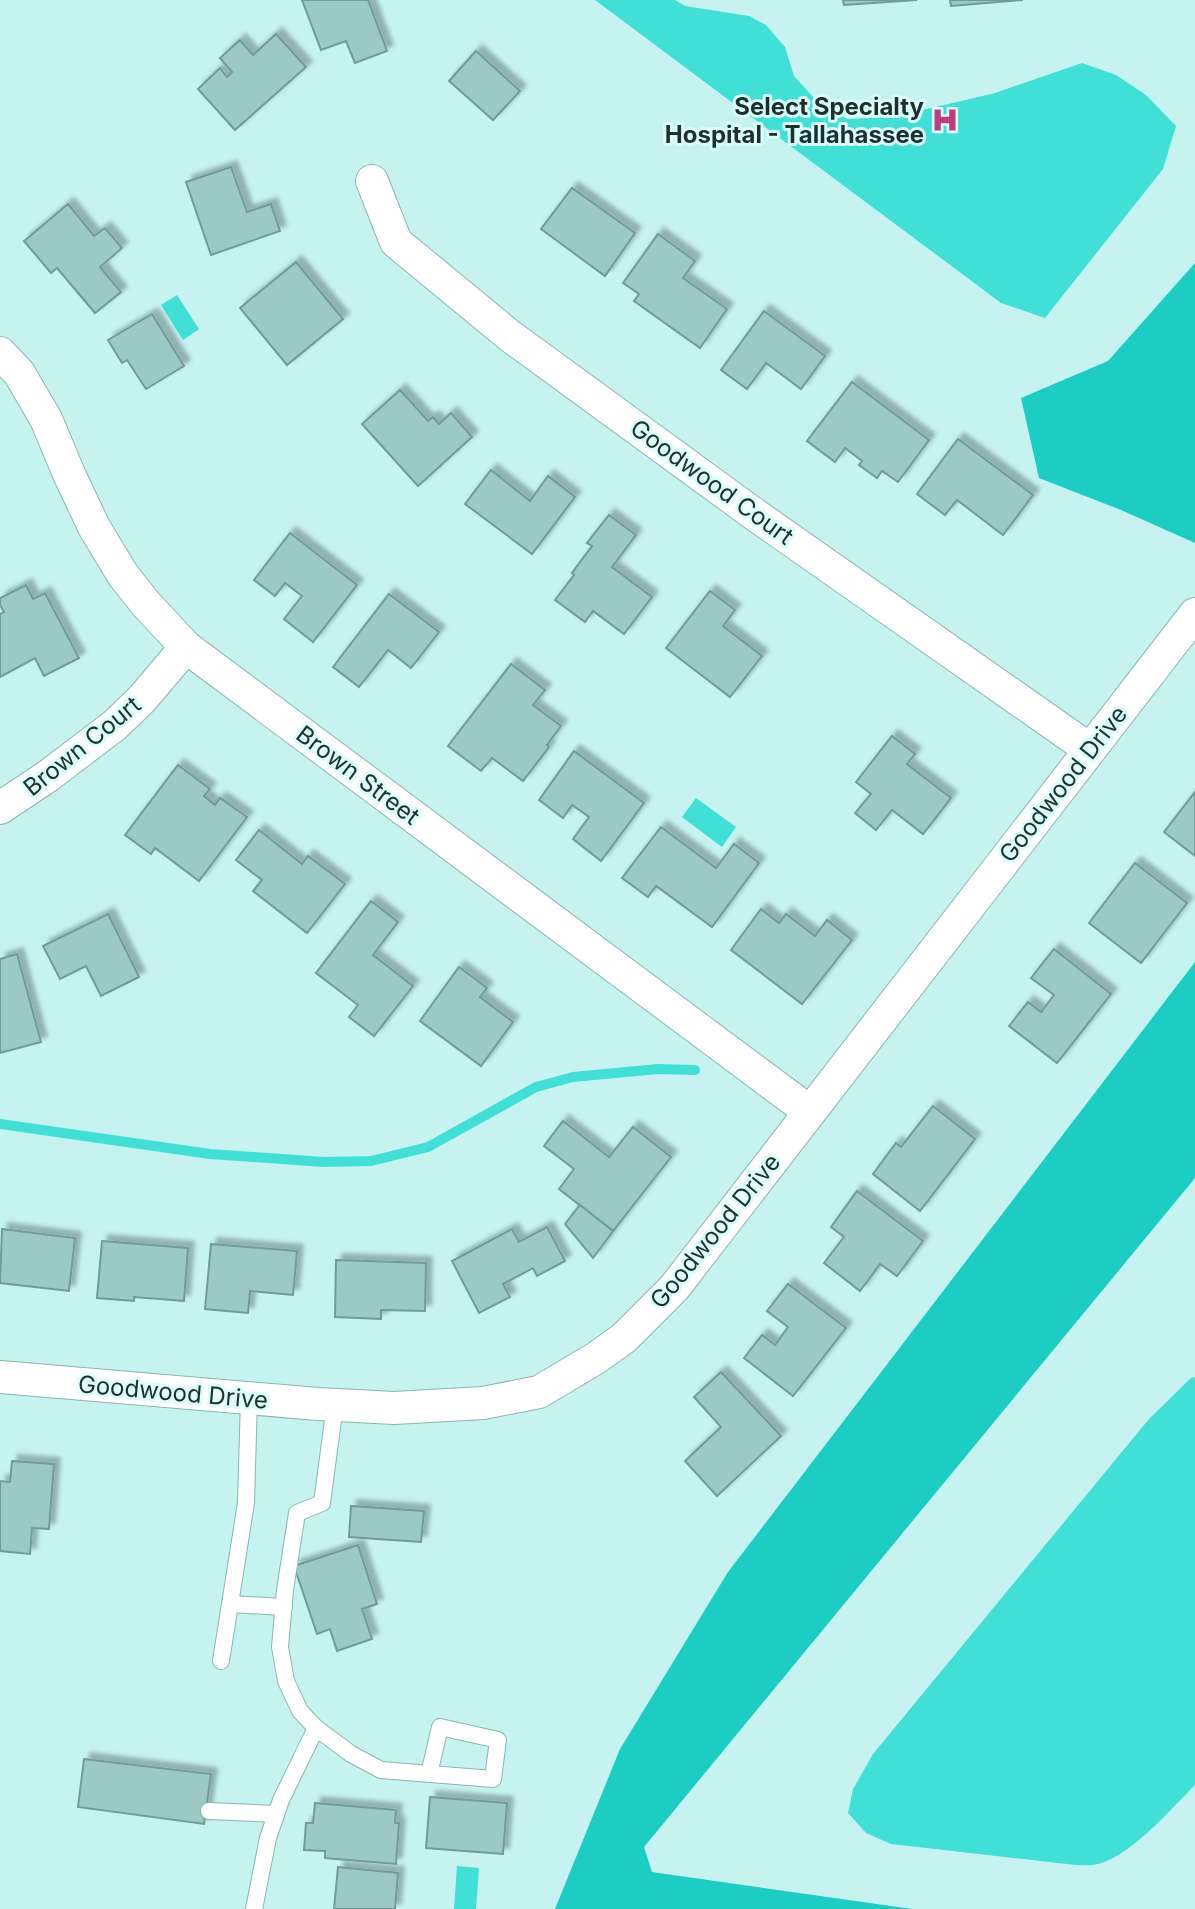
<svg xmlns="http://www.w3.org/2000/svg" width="1195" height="1909" font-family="Inter,sans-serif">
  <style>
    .forest { fill: #1ccdc4 }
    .water { fill: #40e0d7 }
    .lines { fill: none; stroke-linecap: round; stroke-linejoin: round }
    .stream { stroke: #40e0d7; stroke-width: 10 }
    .building { fill: #9dc9c5; stroke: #709b97; stroke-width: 2; filter: url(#shadow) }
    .service-casing { stroke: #8ab6b2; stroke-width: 18 }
    .minor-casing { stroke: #8ab6b2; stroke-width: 34 }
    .service { stroke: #fff; stroke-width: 16 }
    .minor { stroke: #fff; stroke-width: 32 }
    .labels { text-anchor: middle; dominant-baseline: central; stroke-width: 6; stroke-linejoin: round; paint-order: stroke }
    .poi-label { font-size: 24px; font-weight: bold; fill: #1e302e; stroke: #dafefb; text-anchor: end }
    .street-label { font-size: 24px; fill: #1e302e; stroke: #dafefb }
  </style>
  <defs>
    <filter id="shadow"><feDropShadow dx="6" dy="-6" stdDeviation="2" flood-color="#0004"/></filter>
  </defs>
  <rect width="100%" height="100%" fill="#c6f3ef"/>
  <g class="forest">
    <path d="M1195 263V543L1121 510 1039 478 1021 398 1108 361Z"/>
    <path d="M1195 962V1178L644 1847 652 1872 912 1909H555L620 1749 728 1572Z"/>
  </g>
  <g class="water">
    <path d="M595 0H675L685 6 749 16 766 25 785 47 794 76 814 98 847 119 893 117 995 93 1082 63 1116 75 1146 95 1176 126 1163 169 1045 318 1001 303Z"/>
    <path d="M177 295 199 329 183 340 161 305Z"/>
    <path d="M696 798 736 827 722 847 682 817Z"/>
    <path d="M1195 1377V1785C1171 1809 1131 1856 1098 1864 1091 1866 1083 1865 1076 1865L891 1844 866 1833 848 1813 853 1789 873 1754 1149 1419 1191 1378Z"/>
    <path d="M457 1866 479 1868 476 1909H454Z"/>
  </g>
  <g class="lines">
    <path class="stream" d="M0 1124 210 1154 324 1162 371 1161 428 1147 536 1087 573 1077 658 1069 695 1070"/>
  </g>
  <g class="building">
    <path d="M302 0H368L387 51 355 63 346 41 321 50Z"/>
    <path d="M843 0H917L844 5Z"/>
    <path d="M950 0H1023L951 6Z"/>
    <path d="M276 34 306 67 235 130 198 89 220 68 227 77 232 72 220 58 240 40 253 55Z"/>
    <path d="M476 51 520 91 493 120 449 81Z"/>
    <path d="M231 167 247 212 271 204 280 231 211 255 186 182Z"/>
    <path d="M572 188 635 233 605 276 541 229Z"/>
    <path d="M68 204 94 236 105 228 122 248 100 267 121 292 95 313 57 268 51 273 24 241Z"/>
    <path d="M658 234 695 261 683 278 727 309 700 348 634 301 639 294 623 283Z"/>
    <path d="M296 262 343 319 287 365 240 308Z"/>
    <path d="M764 311 825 356 801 389 766 363 747 389 721 370Z"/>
    <path d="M152 314 184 366 146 389 127 360 122 363 108 340Z"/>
    <path d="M852 382 929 440 898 482 882 471 877 478 859 465 862 461 845 448 835 462 807 441Z"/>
    <path d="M400 390 428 421 433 417 439 424 451 413 472 437 418 486 362 424Z"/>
    <path d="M958 439 1033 495 1003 535 957 500 945 515 917 494Z"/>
    <path d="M491 470 530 501 548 476 575 497 532 554 465 504Z"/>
    <path d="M609 515 636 535 612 567 652 597 624 634 593 611 585 622 555 600 574 575 572 573 592 546 587 543Z"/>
    <path d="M290 533 357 585 313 642 284 619 302 596 285 583 275 596 254 580Z"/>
    <path d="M26 585 33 599 45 593 79 658 44 676 35 658 0 677V614L4 612 0 605V598Z"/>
    <path d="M710 591 735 610 723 626 762 656 730 697 666 648Z"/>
    <path d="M389 594 439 632 411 668 388 650 359 687 333 667Z"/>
    <path d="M511 664 545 690 533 705 561 726 547 745 549 747 523 781 492 758 481 771 448 746Z"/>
    <path d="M892 736 915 754 907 764 951 798 923 834 892 810 876 830 855 813 871 794 856 782Z"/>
    <path d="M574 751 644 803 601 861 573 839 589 817 572 805 563 818 539 800Z"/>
    <path d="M178 765 210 789 204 796 215 805 220 798 247 817 199 881 155 848 151 854 125 835Z"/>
    <path d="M1195 792V856L1164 832Z"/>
    <path d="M661 827 716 868 734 844 759 863 712 927 656 886 648 897 622 878Z"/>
    <path d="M259 830 302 864 308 856 345 884 307 933 253 891 262 880 236 860Z"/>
    <path d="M1135 863 1187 903 1141 963 1089 923Z"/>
    <path d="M371 901 398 922 373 955 413 986 374 1036 349 1017 358 1005 316 973Z"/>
    <path d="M761 909 779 923 786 914 815 936 827 920 852 940 802 1004 731 950Z"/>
    <path d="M108 914 139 977 101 996 86 966 60 979 43 946Z"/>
    <path d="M1054 949 1111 994 1057 1063 1009 1026 1028 1002 1041 1012 1054 995 1031 978Z"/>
    <path d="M17 954 41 1042 0 1053V959Z"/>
    <path d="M459 967 487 988 480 997 513 1022 481 1066 420 1021Z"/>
    <path d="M933 1106 975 1139 920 1211 873 1174 896 1143 901 1147Z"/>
    <path d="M563 1121 609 1157 633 1127 671 1157 613 1231 559 1189 574 1169 544 1146Z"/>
    <path d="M857 1191 923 1241 897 1276 880 1264 860 1291 824 1263 844 1237 831 1227Z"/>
    <path d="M580 1205 613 1231 593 1258 565 1224Z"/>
    <path d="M547 1227 565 1261 537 1276 533 1268 503 1284 510 1297 479 1313 452 1261 512 1229 519 1242Z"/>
    <path d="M2 1229 75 1238 69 1291 0 1283Z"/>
    <path d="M102 1241 188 1248 184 1301 134 1297V1301L97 1298Z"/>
    <path d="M211 1244 297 1251 293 1295 250 1291 248 1313 205 1309Z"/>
    <path d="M336 1260 426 1263 425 1311 381 1310V1319L335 1317Z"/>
    <path d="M788 1284 846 1328 793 1396 744 1358 762 1335 775 1345 788 1327 767 1311Z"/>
    <path d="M721 1372 781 1436 717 1496 685 1461 721 1427 694 1397Z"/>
    <path d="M12 1461 54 1464 49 1529 32 1528 30 1554 0 1551V1481L10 1482Z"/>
    <path d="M351 1506 424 1511 421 1542 349 1537Z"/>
    <path d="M358 1545 377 1604 362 1609 372 1639 337 1651 330 1629 317 1634 294 1566Z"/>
    <path d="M84 1759 211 1774 204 1824 78 1807Z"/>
    <path d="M430 1797 507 1803 503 1854 426 1848Z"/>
    <path d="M315 1803 396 1810 395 1823H399L396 1864 325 1858V1851L304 1850 306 1823H313Z"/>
    <path d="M338 1867 398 1873 395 1909H334Z"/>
  </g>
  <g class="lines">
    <g class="service-casing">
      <g id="service">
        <path d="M335 1405 322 1503 297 1513 285 1590 280 1647 286 1681 300 1711 316 1728 351 1754 381 1770 493 1779 498 1740 440 1727 429 1774"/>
        <path d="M230 1604 284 1607"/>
        <path d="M221 1661 246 1503 249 1398"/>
        <path d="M209 1811 276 1814"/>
        <path d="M254 1909 268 1838 281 1800 316 1728"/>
      </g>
    </g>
    <g class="minor-casing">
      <g id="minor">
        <path d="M372 181 396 242 510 336 754 514 1089 749"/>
        <path d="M0 353 19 373 46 419 69 474 94 527 123 575 146 604 186 647 810 1112"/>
        <path d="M0 808 48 776 115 725 142 699 186 647"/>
        <path d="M0 1377 318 1404 394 1408 483 1403 539 1392 596 1358 624 1338 674 1288 1195 614"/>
      </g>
    </g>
    <use href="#service" class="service"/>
    <use href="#minor" class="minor"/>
  </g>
  <defs>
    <g id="hospital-bare" transform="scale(2.1)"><path d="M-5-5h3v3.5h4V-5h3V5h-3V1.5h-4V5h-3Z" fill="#be3c84" stroke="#dafefb" stroke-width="2.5" paint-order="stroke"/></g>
  </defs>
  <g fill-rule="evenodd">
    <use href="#hospital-bare" x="945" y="120"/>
  </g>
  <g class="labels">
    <g class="poi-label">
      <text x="924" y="106">Select Specialty<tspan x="924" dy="28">Hospital - Tallahassee</tspan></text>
    </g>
    <g class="street-label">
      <text transform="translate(712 482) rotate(36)">Goodwood Court</text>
      <text transform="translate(82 746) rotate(-39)">Brown Court</text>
      <text transform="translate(358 775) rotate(37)">Brown Street</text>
      <text transform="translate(1063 784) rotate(-52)">Goodwood Drive</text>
      <text transform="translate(715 1231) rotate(-51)">Goodwood Drive</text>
      <text transform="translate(173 1392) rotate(5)">Goodwood Drive</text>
    </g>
  </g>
</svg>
